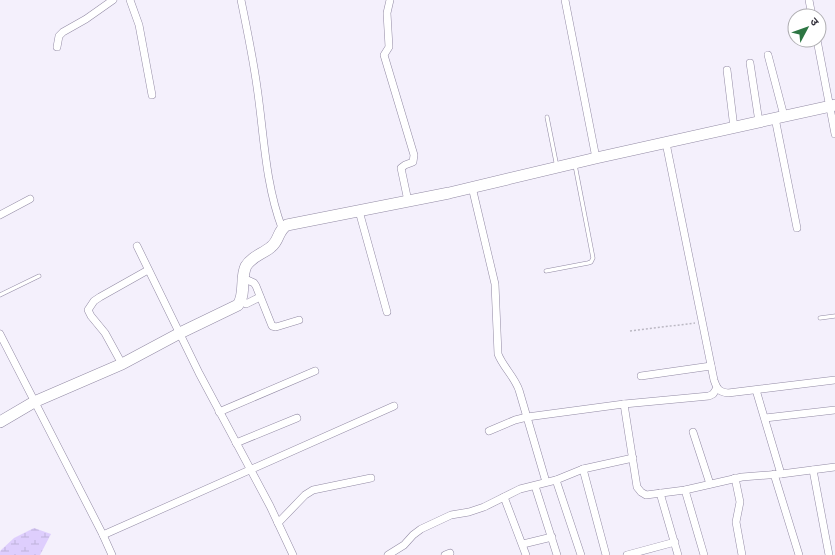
<svg xmlns="http://www.w3.org/2000/svg" width="835" height="555" font-family="'Roboto Condensed','Noto Sans Devanagari',sans-serif">
  <style>
    .wetland { fill: url(#wetland-marsh) }
    .lines { fill: none; stroke-linecap: round; stroke-linejoin: round }
    .lane-casing { stroke: #928aa4; stroke-width: 4.5 }
    .street-casing { stroke: #928aa4; stroke-width: 8 }
    .secondary-casing { stroke: #928aa4; stroke-width: 12 }
    .path { stroke: #bbb8c3; stroke-width: 1.5; stroke-dasharray: 2 2; stroke-linecap: butt }
    .lane { stroke: #fff; stroke-width: 3.5 }
    .street { stroke: #fff; stroke-width: 7 }
    .secondary { stroke: #fff; stroke-width: 11 }
  </style>
  <defs>
    <pattern id="wetland-marsh" width="20" height="14" patternUnits="userSpaceOnUse"><rect width="20" height="14" fill="#decefd"/><path d="M1 5h8M5 5V1M11 12h8M15 12V8" fill="none" stroke="#bfb2da"/></pattern>
  </defs>
  <rect width="100%" height="100%" fill="#f4f0fc"/>
  <path class="wetland" d="M34 528 51 534 40 555H0V551L14 538Z"/>
  <g class="lines">
    <g class="lane-casing">
      <g id="lane">
        <path d="M547 117 557 167"/>
        <path d="M546 271 588 263 591 262 593 258 575 165"/>
        <path d="M0 295 39 276"/>
        <path d="M820 318 835 316"/>
      </g>
    </g>
    <g class="street-casing">
      <g id="street">
        <path d="M130 0 139 25 152 95"/>
        <path d="M241 0C247 29 253 58 257 87 264 134 265 183 282 228"/>
        <path d="M390 0 387 13 389 47 384 55 414 155 413 162 405 165 401 168 408 201"/>
        <path d="M565 0 596 158"/>
        <path d="M809 0 812 16"/>
        <path d="M817 40 835 134"/>
        <path d="M57 47 59 36 63 32 86 19 113 0"/>
        <path d="M768 55 784 116"/>
        <path d="M750 63 759 122"/>
        <path d="M727 70 734 128"/>
        <path d="M775 118 797 228"/>
        <path d="M666 143 714 380C717 389 719 392 728 393L835 380"/>
        <path d="M472 187 495 284 498 354C503 367 514 376 519 390L546 482"/>
        <path d="M359 211 387 312"/>
        <path d="M0 215 30 199"/>
        <path d="M137 246 199 373 270 506 293 555"/>
        <path d="M243 278 254 283 256 286 272 326 276 327 299 320"/>
        <path d="M242 300 246 304 260 297"/>
        <path d="M0 334 103 535 112 555"/>
        <path d="M122 364 105 333 91 316 88 310 94 301 100 297 148 270"/>
        <path d="M641 376 711 366"/>
        <path d="M756 390 781 474"/>
        <path d="M624 404 637 487 641 492 646 495 685 490 742 477 781 474 835 467"/>
        <path d="M219 412 315 371"/>
        <path d="M765 418 835 410"/>
        <path d="M489 431 515 420 527 417 624 404 709 396 713 394 717 388"/>
        <path d="M693 432 710 484"/>
        <path d="M236 443 297 418"/>
        <path d="M583 469 606 555"/>
        <path d="M813 470 829 555"/>
        <path d="M774 474 799 555"/>
        <path d="M735 478 740 502 736 522 742 555"/>
        <path d="M556 480 581 555"/>
        <path d="M535 486 557 555"/>
        <path d="M685 490 704 555"/>
        <path d="M660 493 678 555"/>
        <path d="M504 497 526 555"/>
        <path d="M278 523 305 495 313 490 371 478"/>
        <path d="M103 535 394 406"/>
        <path d="M523 544 552 537"/>
        <path d="M388 555 404 545 413 535 421 529 451 515 469 512 484 507 520 489 556 480 583 469 633 458"/>
        <path d="M445 555 450 553"/>
        <path d="M627 555 675 542"/>
      </g>
    </g>
    <g class="secondary-casing">
      <path id="secondary" d="M0 422 34 402 122 364 180 333 238 305C246 294 240 278 246 266 252 256 263 254 271 247 280 240 277 231 287 225L449 193 596 158 835 105"/>
    </g>
    <path class="path" d="M630 331 695 323"/>
    <use href="#lane" class="lane"/>
    <use href="#street" class="street"/>
    <use href="#secondary" class="secondary"/>
  </g>
  <g transform="translate(807 28) rotate(49)"><circle r="19" fill="#ffffff" stroke="#afaeb2"/>
  <path d="M0-3L7 15L0 10L-7 15Z" fill="#2d7643"/>
  <text y="-6" font-size="11" font-weight="bold" text-anchor="middle" fill="#37343f">उ</text>
  </g>
</svg>
